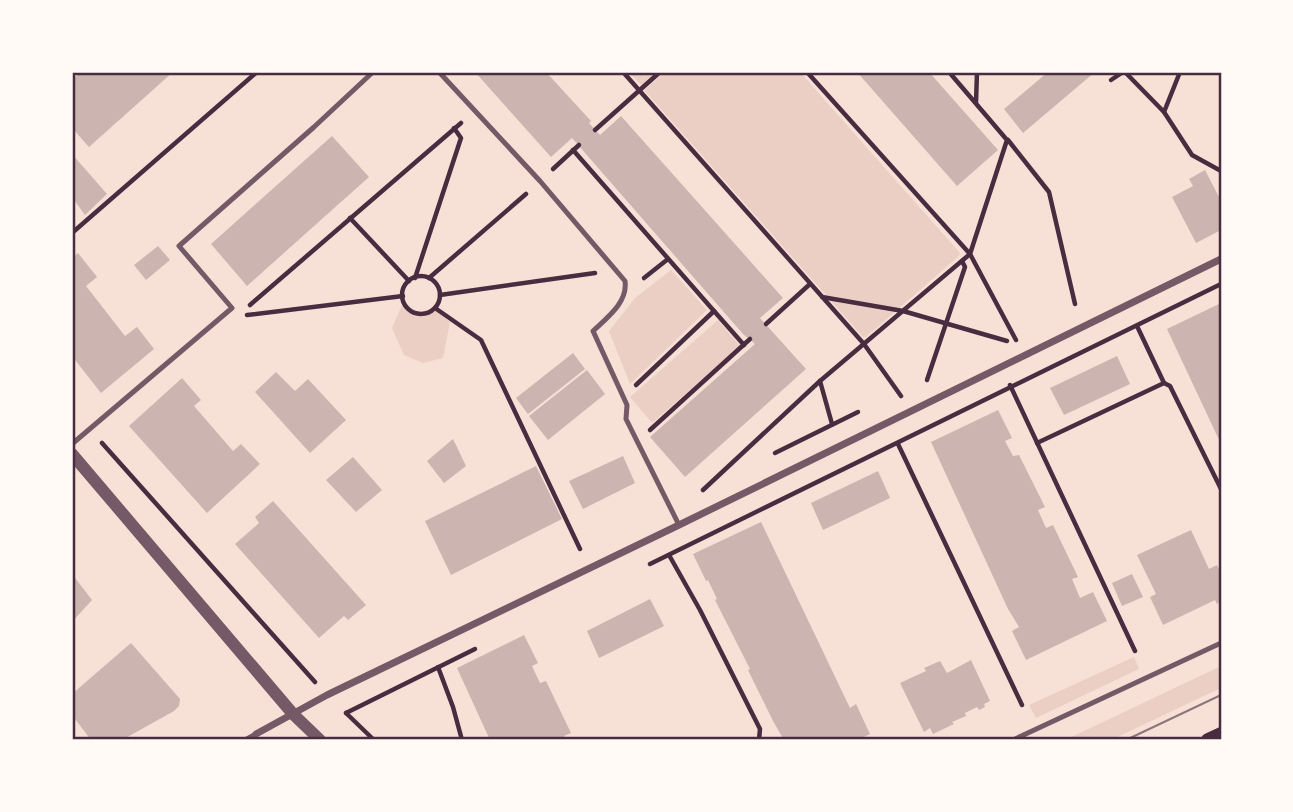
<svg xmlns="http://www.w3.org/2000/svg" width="1293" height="812" font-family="'Noto Sans',sans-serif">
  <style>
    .green { fill: #ebcfc5 }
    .building { fill: #ccb4b1 }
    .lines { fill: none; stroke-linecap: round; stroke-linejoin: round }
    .path { stroke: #4a2c40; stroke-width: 4.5 }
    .service { stroke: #755966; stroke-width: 5 }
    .minor { stroke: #755966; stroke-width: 7 }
    .tertiary { stroke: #755966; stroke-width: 12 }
    .secondary { stroke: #4a2c40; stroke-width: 14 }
    .tram { stroke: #8f747c; stroke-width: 2 }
    .neatline { fill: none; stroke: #4a2c40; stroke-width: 2.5 }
  </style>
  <rect width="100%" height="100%" fill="#f7e1d7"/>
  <g class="green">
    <path d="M629 72H657L642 86Z"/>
    <path d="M665 72H800L960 253 959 256 866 337H863L644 90Z"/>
    <path d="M671 270 707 310 630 384 609 331 635 298Z"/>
    <path d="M402 305 413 314 423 317 436 311 450 322 443 358 423 363 404 355 392 328Z"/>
    <path d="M718 320 740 346 652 423 630 397Z"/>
    <path d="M1134 657 1139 669 1036 718 1029 705Z"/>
    <path d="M1221 666V688L1111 740H1065Z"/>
  </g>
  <g class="building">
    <path d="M81 72H173L89 147 72 128V80Z"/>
    <path d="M475 72H546L591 121 589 123 600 135 621 116 783 298 760 318 806 369 685 477 650 437 755 344 743 334 572 138 551 157Z"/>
    <path d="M857 72H929L998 150 957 186Z"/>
    <path d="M1048 72H1095L1023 133 1004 109Z"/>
    <path d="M332 136 369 177 247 286 211 244Z"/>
    <path d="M72 154 107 194 85 215 72 197Z"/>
    <path d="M1205 170 1221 201V230L1196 243 1172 197 1193 186 1189 179Z"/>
    <path d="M158 246 170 260 146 280 134 265Z"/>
    <path d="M78 253 97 277 86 286 125 336 137 327 154 349 101 393 72 356V258Z"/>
    <path d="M1221 303V444L1167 329Z"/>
    <path d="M573 353 585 369 528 414 516 398Z"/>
    <path d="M1117 356 1130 384 1064 415 1050 388Z"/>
    <path d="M587 370 605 394 548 440 529 416Z"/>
    <path d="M276 372 295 391 308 379 346 420 310 453 255 392Z"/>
    <path d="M182 378 201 400 194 406 233 451 241 444 260 464 207 513 129 426Z"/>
    <path d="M998 410 1012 438 1005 441 1013 456 1019 455 1045 507 1038 510 1046 528 1053 525 1078 577 1072 579 1080 598 1093 592 1107 621 1026 660 1012 631 1019 627 1008 609 931 442Z"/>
    <path d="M453 439 466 466 444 483 427 461Z"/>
    <path d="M623 456 635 483 583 509 569 481Z"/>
    <path d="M353 457 382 490 356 512 326 480Z"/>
    <path d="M536 466 562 519 451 575 425 521Z"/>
    <path d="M878 471 890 498 823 530 811 503Z"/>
    <path d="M273 501 366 605 348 620 344 616 319 638 235 544 259 523 255 517Z"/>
    <path d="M761 522 850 708 856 704 870 734 858 740H784L773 721 748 670 750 669 715 600 717 599 708 580 706 581 693 554Z"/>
    <path d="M1191 530 1209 569 1217 565 1221 574V601L1217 604 1215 600 1163 625 1150 597 1156 594 1137 555Z"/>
    <path d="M72 574 92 600 72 622Z"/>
    <path d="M1132 574 1143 597 1122 606 1112 583Z"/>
    <path d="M650 599 664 626 599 658 587 631Z"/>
    <path d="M524 635 538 663 532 666 540 683 546 681 571 733 564 736 567 740H490L457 668Z"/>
    <path d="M131 643 180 699 179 706 174 711 122 740H91L72 715V694Z"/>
    <path d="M971 660 990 701 984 704 985 707 979 710 977 707 965 713 966 716 952 722 954 724 933 734 930 728 924 732 900 683 926 671 924 668 940 661 947 673Z"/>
  </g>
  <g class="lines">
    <g class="path">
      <path d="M623 72 864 344 901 396"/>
      <path d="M807 72 970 254 1016 340"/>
      <path d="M1125 72 1164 112"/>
      <path d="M1180 72 1164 112 1192 155 1221 171"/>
      <path d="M1111 80 1123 72"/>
      <path d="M976 103 977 72"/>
      <path d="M595 130 660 72"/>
      <path d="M1008 140 1049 192 1075 304"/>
      <path d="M573 150 714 311"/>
      <path d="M553 169 579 145"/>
      <path d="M350 218 409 281"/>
      <path d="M72 233 257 72"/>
      <circle cx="421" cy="295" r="19"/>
      <path d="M415 278 461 138 454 128"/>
      <path d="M429 278 526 194"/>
      <path d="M644 278 668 259"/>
      <path d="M440 295 595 273"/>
      <path d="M822 297 903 311 1007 341"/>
      <path d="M250 305 461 123"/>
      <path d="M435 308 481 340 580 549"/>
      <path d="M247 315 403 296"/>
      <path d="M766 324 810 284"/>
      <path d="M927 380 965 267 962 261"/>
      <path d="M1164 383 1170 386 1221 489"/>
      <path d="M636 385 714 311 744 345"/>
      <path d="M1010 385 1135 651"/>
      <path d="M832 424 820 381 970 254 1007 140 949 72"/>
      <path d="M650 430 750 339"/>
      <path d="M102 443 315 682"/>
      <path d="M1037 443 1164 383 1137 326"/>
      <path d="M898 444 1022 705"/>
      <path d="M775 453 858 412"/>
      <path d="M703 490 820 381"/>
      <path d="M669 555 700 610 760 729 759 740"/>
      <path d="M650 564 1221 284"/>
      <path d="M438 667 453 707 462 740"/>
      <path d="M346 713 475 649"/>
      <path d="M346 713 374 740"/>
    </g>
    <g class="service">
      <path d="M439 72 540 181 625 281C628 302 608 317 593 331L627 405 626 419 679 525"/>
      <path d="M72 444 232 308 179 246 314 127 373 72"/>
      <path d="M245 740 256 734"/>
      <path d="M1013 740 1221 643"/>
    </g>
    <path class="minor" d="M256 734 327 695 679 525 1221 259"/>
    <path class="tertiary" d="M72 454 293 714 320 740"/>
    <path class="secondary" d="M1208 740 1221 734"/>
    <path class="tram" d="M1126 740 1221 695"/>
  </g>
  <rect width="1293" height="812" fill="none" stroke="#fffaf5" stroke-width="147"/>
  <rect x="74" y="74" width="1146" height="664" class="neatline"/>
</svg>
